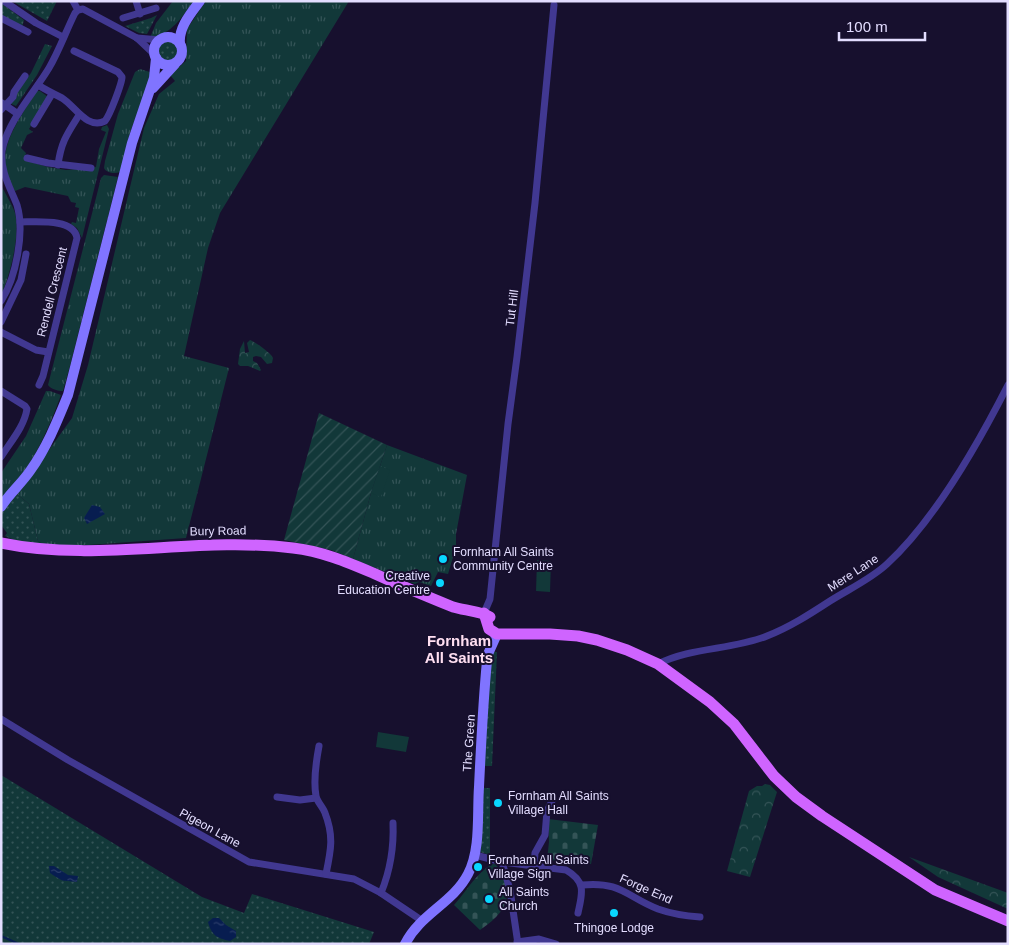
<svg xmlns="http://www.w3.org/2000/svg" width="1009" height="945" font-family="Arial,sans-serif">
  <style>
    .grass { fill: url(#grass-dots) }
    .forest { fill: url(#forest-crowns) }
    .cemetery { fill: url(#cemetery-stones) }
    .park { fill: url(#park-tufts) }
    .garden { fill: url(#garden-furrows) }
    .pitch { fill: #123839 }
    .water { fill: url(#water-ripples) }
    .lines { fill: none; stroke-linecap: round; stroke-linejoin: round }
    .stream { stroke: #071d50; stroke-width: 2 }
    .minor { stroke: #413891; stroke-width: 7 }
    .secondary { stroke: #8074ff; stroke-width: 10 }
    .primary { stroke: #cf64ff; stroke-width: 11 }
    .poi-dot { fill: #09d7ff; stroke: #17102e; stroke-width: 2 }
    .labels { text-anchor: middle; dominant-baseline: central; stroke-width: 4; stroke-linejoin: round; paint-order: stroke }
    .street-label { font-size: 12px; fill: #e3ddff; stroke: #17102e }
    .poi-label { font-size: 12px; fill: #e3ddff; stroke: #17102e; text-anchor: start }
    .quarter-label { font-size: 15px; font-weight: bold; fill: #ffdff1; stroke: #17102e }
  </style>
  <defs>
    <pattern id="grass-dots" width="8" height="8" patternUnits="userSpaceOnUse" patternTransform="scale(1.25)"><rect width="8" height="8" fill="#123839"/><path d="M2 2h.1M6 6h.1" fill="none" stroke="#345457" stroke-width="1.8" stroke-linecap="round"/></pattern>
    <pattern id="forest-crowns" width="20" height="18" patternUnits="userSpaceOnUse" patternTransform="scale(1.25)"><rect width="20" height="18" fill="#123839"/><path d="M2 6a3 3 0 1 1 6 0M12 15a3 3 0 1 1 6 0" fill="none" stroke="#345457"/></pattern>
    <pattern id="cemetery-stones" width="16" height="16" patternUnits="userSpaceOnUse" patternTransform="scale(1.25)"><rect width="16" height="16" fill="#123839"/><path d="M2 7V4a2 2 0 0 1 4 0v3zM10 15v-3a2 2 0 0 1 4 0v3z" fill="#345457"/></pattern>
    <pattern id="park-tufts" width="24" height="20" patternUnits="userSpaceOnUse" patternTransform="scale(1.25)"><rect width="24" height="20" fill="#123839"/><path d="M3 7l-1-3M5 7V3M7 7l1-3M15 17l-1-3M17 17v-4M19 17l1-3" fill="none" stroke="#345457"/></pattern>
    <pattern id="garden-furrows" width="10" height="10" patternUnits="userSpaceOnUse" patternTransform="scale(1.25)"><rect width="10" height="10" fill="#123839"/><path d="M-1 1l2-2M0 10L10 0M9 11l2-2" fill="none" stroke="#345457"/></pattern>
    <pattern id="water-ripples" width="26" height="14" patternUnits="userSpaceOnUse" patternTransform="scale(1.25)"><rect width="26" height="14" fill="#071d50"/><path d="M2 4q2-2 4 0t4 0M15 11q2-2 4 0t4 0" fill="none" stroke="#2b3d6a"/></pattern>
  </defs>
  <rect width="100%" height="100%" fill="#17102e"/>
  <g class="grass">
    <path d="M12 1H57L47 21Z"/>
    <path d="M1 3 24 20 22 27 1 15Z"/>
    <path d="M157 15 147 34 139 33 125 26 151 18Z"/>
    <circle cx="168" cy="51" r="10"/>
    <path d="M17 494 29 504 38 541 45 546 14 540 5 536 7 533 1 525V512Z"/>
    <path d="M493 652H497L492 766H484L488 677Z"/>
    <path d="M1 775 202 897 244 913 252 894 374 932 369 944H1Z"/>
    <path d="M482 788H490V855L480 852Z"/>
  </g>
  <g class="forest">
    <path d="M250 340C255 342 271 353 273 358L272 363 267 364 261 357 256 356 253 357V361L257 363 261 370 260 371 248 366H240L238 364 240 349 244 341 245 353 249 352 247 343Z"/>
    <path d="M765 784 770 785 777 792 750 877 727 871 749 791 757 786H762Z"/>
    <path d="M909 857 1008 893V909L938 877Z"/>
  </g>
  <g class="cemetery">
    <path d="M548 819 598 825 591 864 547 860 549 842Z"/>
    <path d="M495 863C516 892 509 911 480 930L454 905C466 892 478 870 495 863Z"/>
  </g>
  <g class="park">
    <path d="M173 1H194C182 17 171 35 150 38L156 23Z"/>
    <path d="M206 1H349L220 213 208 248 184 356 229 368 186 538 88 545 45 546 38 541 29 504 17 494 72 418 88 365 144 128 159 94 175 81 170 75 186 61 187 29Z"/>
    <path d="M45 44 52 46 37 75 16 106 9 103 31 73Z"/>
    <path d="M140 69 153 73 131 130 120 172C115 174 106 173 104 168L105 161 118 114 135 72Z"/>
    <path d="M37 91H40L48 97 29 129 33 132 27 135 21 148 26 153 24 160 48 167 66 170 96 167 99 149 106 132 101 130 102 127 107 125 109 129 82 238 77 228 71 224 72 222 76 223 79 208 75 207 76 203 71 202 68 196 25 187 15 191C11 183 6 175 5 166 2 141 24 111 37 91Z"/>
    <path d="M104 175 118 177 70 366 63 391C58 391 51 389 48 385L97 194 101 178Z"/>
    <path d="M1 185C5 193 10 201 14 210 22 230 10 276 1 295Z"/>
    <path d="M46 391H50L61 395C47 433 31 470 1 499V473L26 436Z"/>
    <path d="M387 445 467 475 456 534V547L448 574 438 572 431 586 419 582 415 584 353 559 371 493Z"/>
  </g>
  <path class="garden" d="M319 413 387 445 371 493 353 559 331 550 284 540Z"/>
  <g class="pitch">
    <path d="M380 466 390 470 381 497 371 493Z"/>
    <path d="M537 560 551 561 550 592 536 591Z"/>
    <path d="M378 732 409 737 406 752 376 747Z"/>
  </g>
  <g class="water">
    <path d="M92 505 100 507 105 514 87 524 84 518Z"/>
    <path d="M49 866H54L68 875 78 876 77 882C61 880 65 883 50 873Z"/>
    <path d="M213 918H219L226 925 236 931V937L230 941C217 938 212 936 208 922Z"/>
  </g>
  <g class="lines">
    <path class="stream" d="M1 936 19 944"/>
    <g class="minor">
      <path d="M4 1 36 23 63 37"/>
      <path d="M73 1 78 10"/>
      <path d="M136 1 140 14"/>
      <path d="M1 18 28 32"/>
      <path d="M123 18 156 8"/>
      <path d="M137 38 160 40"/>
      <path d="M38 85C46 90 54 94 62 98 75 106 87 130 105 121 110 115 122 83 122 77L118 72 74 51"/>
      <path d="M2 103 18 114"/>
      <path d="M1 110 13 97 14 92 25 76"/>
      <path d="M34 124 52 94"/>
      <path d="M27 158 48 163 91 168"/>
      <path d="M58 165C61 142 67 134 79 115"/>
      <path d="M20 222C36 222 74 218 77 238L43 376 39 385"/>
      <path d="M1 301C16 278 25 232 17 205 10 187 0 171 2 151 7 122 34 93 49 68 59 51 66 31 75 13L78 10 83 9 137 38 155 55"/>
      <path d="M1 322 21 280 26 254"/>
      <path d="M1 332 36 350 48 352"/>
      <path d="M1 391 25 406 27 409C24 427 11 441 1 457"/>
      <path d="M484 613 490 599 508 424 517 357 535 203 554 5"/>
      <path d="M658 664C691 647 732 650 767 636 790 627 810 614 830 601 849 589 871 579 887 564 936 519 978 444 1008 385"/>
      <path d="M1 719 68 760 249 862 354 879 381 893 421 920"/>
      <path d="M319 746C316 762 313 780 316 796 317 802 323 807 325 813 334 836 331 850 326 874"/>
      <path d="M277 797 300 800 316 798"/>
      <path d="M475 855 502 862 566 870C587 882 582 894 578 913"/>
      <path d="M502 862 510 890 518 944"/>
      <path d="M534 866 535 853 545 835 547 811 553 799"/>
      <path d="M582 885C621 881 627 897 658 909 672 914 686 916 700 917"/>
      <path d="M381 893C390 871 394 847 393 823"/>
      <path d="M517 942 539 939 556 944"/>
    </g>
    <g class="secondary">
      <circle cx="168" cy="51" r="14"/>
      <path d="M180 44C178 28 191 13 200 1"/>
      <path d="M153 88 175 64"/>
      <path d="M1 507C9 494 21 484 30 471 47 447 57 422 68 395L132 143 154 78 156 58"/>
      <path d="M405 944C420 914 453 903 468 874 481 850 477 813 479 787 481 745 483 702 487 661L488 654 497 634"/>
    </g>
    <g class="primary">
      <path d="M1 543C98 563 196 536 293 548 321 551 347 562 373 573 399 585 426 596 453 607 463 610 483 612 490 617"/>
      <path d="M484 613 489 629 497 634H550L578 636 597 640 627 650 658 664 710 702 734 724 774 776 796 797 822 816 935 890 1008 921"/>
    </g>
  </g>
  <g class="poi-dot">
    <circle cx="443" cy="559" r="5"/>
    <circle cx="440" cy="583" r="5"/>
    <circle cx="498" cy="803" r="5"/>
    <circle cx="478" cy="867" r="5"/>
    <circle cx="489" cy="899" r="5"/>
    <circle cx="614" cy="913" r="5"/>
  </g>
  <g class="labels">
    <g class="street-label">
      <text transform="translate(52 292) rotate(-76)">Rendell Crescent</text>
      <text transform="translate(512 308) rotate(-83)">Tut Hill</text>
      <text transform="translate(218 531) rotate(-1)">Bury Road</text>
      <text transform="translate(853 573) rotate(-33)">Mere Lane</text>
      <text transform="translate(469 743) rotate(-86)">The Green</text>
      <text transform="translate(210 828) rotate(29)">Pigeon Lane</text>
      <text transform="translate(646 889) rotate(24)">Forge End</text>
    </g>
    <g class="poi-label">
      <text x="453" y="552">Fornham All Saints<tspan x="453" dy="14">Community Centre</tspan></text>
      <text x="430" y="576" text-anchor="end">Creative<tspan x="430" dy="14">Education Centre</tspan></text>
      <text x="508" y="796">Fornham All Saints<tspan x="508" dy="14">Village Hall</tspan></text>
      <text x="488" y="860">Fornham All Saints<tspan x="488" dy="14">Village Sign</tspan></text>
      <text x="499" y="892">All Saints<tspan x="499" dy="14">Church</tspan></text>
      <text x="614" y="928" text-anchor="middle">Thingoe Lodge</text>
    </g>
    <g class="quarter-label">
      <text x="459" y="640">Fornham<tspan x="459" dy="17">All Saints</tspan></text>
    </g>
  </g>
  <rect width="1009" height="945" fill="none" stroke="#e3ddff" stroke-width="5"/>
  <path d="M839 32v8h86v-8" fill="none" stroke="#e3ddff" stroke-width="2.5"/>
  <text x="846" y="32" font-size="15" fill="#e3ddff" stroke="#17102e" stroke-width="4" paint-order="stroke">100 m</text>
</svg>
